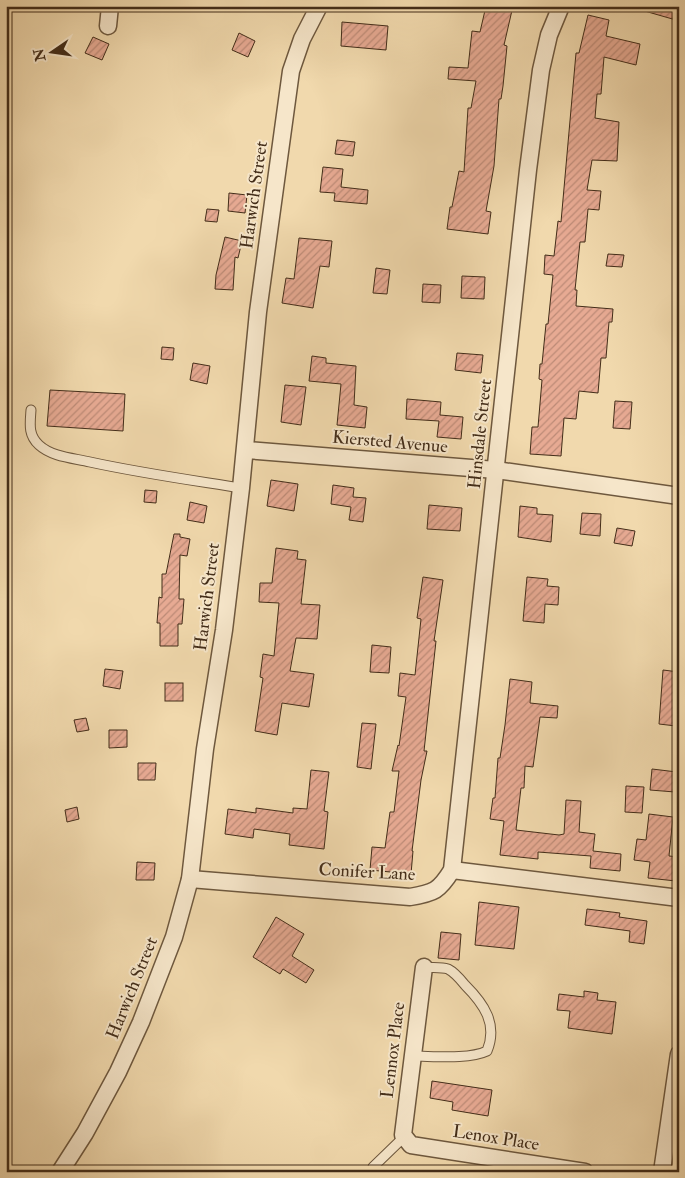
<svg xmlns="http://www.w3.org/2000/svg" width="685" height="1178" font-family="'IM FELL Double Pica',serif">
  <style>
    .building { fill: url(#building-hatch); stroke: #432d19 }
    .lines { fill: none; stroke-linecap: round; stroke-linejoin: round }
    .lane-casing { stroke: #6e583e; stroke-width: 11 }
    .street-casing { stroke: #6e583e; stroke-width: 19 }
    .lane { stroke: #f6e6ca; stroke-width: 9 }
    .street { stroke: #f6e6ca; stroke-width: 16 }
    .labels { text-anchor: middle; dominant-baseline: central; stroke-width: 4; stroke-linejoin: round; paint-order: stroke }
    .street-label { font-size: 18px; fill: #432d19; stroke: #f6e6ca }
  </style>
  <defs>
    <pattern id="building-hatch" width="6" height="6" patternUnits="userSpaceOnUse" patternTransform="scale(1.25)"><rect width="6" height="6" fill="#e7aa93"/><path d="M-1 1l2-2M0 6l6-6M5 7l2-2" fill="none" stroke="#bd8b77"/></pattern>
  </defs>
  <rect width="100%" height="100%" fill="#f1d9ad"/>
  <filter id="stains"><feTurbulence type="fractalNoise" baseFrequency=".004" numOctaves="4"/><feColorMatrix values="0 0 0 0 .2 0 0 0 0 .09 0 0 0 0 .02 0 0 0 .5 -.17"/></filter>
  <radialGradient id="worn" r=".72"><stop offset=".6" stop-color="#630" stop-opacity="0"/><stop offset="1" stop-color="#630" stop-opacity=".3"/></radialGradient>
  <g class="building">
    <path d="M486 6H513L504 45 507 46 503 86 501 99H499L494 166 486 211 491 212 488 234 447 229 450 207H452L459 171 464 172 468 108H471L476 81 448 79 449 67 468 68 472 31 480 32Z"/>
    <path d="M642 6H679V8L676 20 641 10Z"/>
    <path d="M588 15 609 20 606 36 640 44 636 65 604 57 601 94H597L595 118 619 122 617 161 592 160 587 190 601 191 599 210 588 209 585 242H580L575 290H577L576 306 613 309 612 322H609L606 358H601L598 393 579 391 576 419 564 418 561 456 530 454 532 427H538L542 380 539 379 540 364H542L546 324H548L553 275 544 274 545 255 554 256 558 221 561 222 576 53H579Z"/>
    <path d="M342 22 388 26 386 50 341 46Z"/>
    <path d="M239 33 255 41 248 57 232 50Z"/>
    <path d="M93 37 109 44 102 60 85 53Z"/>
    <path d="M337 140 355 142 353 156 335 154Z"/>
    <path d="M323 167 343 169 341 187 368 190 367 204 334 201 335 193 320 192Z"/>
    <path d="M229 193 247 195 245 213 228 211Z"/>
    <path d="M207 209 219 210 217 222 205 221Z"/>
    <path d="M225 237 242 241 238 258 235 257 233 290 215 289 216 275Z"/>
    <path d="M299 238 332 241 329 267 320 266 313 308 282 303 286 278 294 279Z"/>
    <path d="M608 254 624 255 622 267 606 266Z"/>
    <path d="M376 268 390 270 387 294 373 293Z"/>
    <path d="M462 276 485 277 484 299 461 298Z"/>
    <path d="M423 284 441 285 440 303 422 302Z"/>
    <path d="M162 347 174 348 173 360 161 359Z"/>
    <path d="M457 353 483 355 481 373 455 370Z"/>
    <path d="M312 356 326 358V363L356 366 354 405 367 407 365 428 337 425 341 384 309 381Z"/>
    <path d="M193 363 210 366 207 384 190 380Z"/>
    <path d="M285 385 306 387 301 425 281 422Z"/>
    <path d="M50 390 125 394 123 431 47 426Z"/>
    <path d="M407 399 441 402 440 415 463 417 461 439 437 437 439 421 406 419Z"/>
    <path d="M615 401 632 402 630 429 613 428Z"/>
    <path d="M271 480 298 484 294 511 267 506Z"/>
    <path d="M333 485 354 488 353 497 366 498 363 522 349 520 351 507 331 504Z"/>
    <path d="M145 490 157 491 156 503 144 502Z"/>
    <path d="M190 502 207 506 204 523 187 520Z"/>
    <path d="M429 505 462 508 460 531 427 529Z"/>
    <path d="M520 506 537 508V514L553 515 551 542 518 537Z"/>
    <path d="M582 513 601 514 600 536 580 534Z"/>
    <path d="M617 528 635 531 632 546 614 543Z"/>
    <path d="M174 534H180V537L190 539 187 556 180 555 179 599H184L182 624H178V646H160V623H157L159 597 162 598V574H166Z"/>
    <path d="M276 548 298 551 297 559 306 560 301 604 320 605 317 639 296 638 290 671 314 674 309 707 282 703 277 735 255 731 263 678 260 677 263 654 274 656 279 603 259 602 260 583H272Z"/>
    <path d="M423 577 443 580 434 641H436L424 751H427L421 780 412 851H413L411 874 370 870 372 847 385 848 390 812H394L399 771H392L398 745 399 746 406 697 398 696 400 673 415 675 421 619 417 618Z"/>
    <path d="M527 577 548 579 547 586 559 587 558 605 545 604 544 623 523 621Z"/>
    <path d="M372 645 391 647 389 673 370 672Z"/>
    <path d="M105 669 123 671 120 689 103 686Z"/>
    <path d="M663 670 679 672 676 726 659 724Z"/>
    <path d="M510 679 532 682 530 703 558 706 557 718 540 717 533 767 525 766 524 788H521L516 830 559 835 564 834 566 800 581 801 579 832 595 834 593 851 621 854 620 871 590 868 591 856 538 852V859L500 855 504 821 490 819 493 798H495L498 758H500L505 725Z"/>
    <rect x="165" y="683" width="18" height="18"/>
    <path d="M86 718 89 730 77 732 74 720Z"/>
    <path d="M362 723 376 724 371 769 357 767Z"/>
    <path d="M109 730H127V747L109 748Z"/>
    <path d="M138 763H156L155 780H138Z"/>
    <path d="M652 769 677 772 675 792 650 790Z"/>
    <path d="M311 770 329 772 324 811 328 812 324 849 289 845 290 834 254 829 253 838 225 834 228 809 256 813V808L293 813V808L307 809Z"/>
    <path d="M626 786 644 787 642 813 625 812Z"/>
    <path d="M77 807 79 819 67 822 65 810Z"/>
    <path d="M649 814 673 817 669 856 679 857 676 881 648 878 650 862 634 860 637 839 646 840Z"/>
    <path d="M137 862 155 863 154 880H136Z"/>
    <path d="M479 902 519 907 514 949 475 945Z"/>
    <path d="M587 909 620 913 619 917 647 921 644 944 629 942 630 931 585 925Z"/>
    <path d="M276 917 304 934 292 956 314 970 306 983 283 969 280 974 253 957Z"/>
    <path d="M441 932 461 934 459 960 438 958Z"/>
    <path d="M584 991 598 993 597 1000 616 1002 612 1034 568 1028 570 1011 557 1010 559 994 584 997Z"/>
    <path d="M432 1081 492 1090 488 1116 452 1110 453 1102 430 1098Z"/>
  </g>
  <g class="lines">
    <g class="lane-casing">
      <g id="lane">
        <path d="M31 410C30 424 28 435 39 445 52 457 73 458 90 462 140 473 191 480 241 488"/>
        <path d="M412 1056C433 1056 468 1060 487 1051 498 1024 484 1004 465 985 461 980 454 972 448 969 441 967 431 968 424 967"/>
        <path d="M372 1172 373 1167 404 1137"/>
      </g>
    </g>
    <g class="street-casing">
      <g id="street">
        <path d="M108 26 110 6"/>
        <path d="M246 450 496 470 679 496"/>
        <path d="M452 870 679 898"/>
        <path d="M190 879 410 897C434 893 439 891 452 870L528 170 541 70 549 35 561 6"/>
        <path d="M424 967 403 1135 411 1145 585 1172"/>
        <path d="M60 1172 85 1133 118 1072 141 1022 174 937 190 879 205 749 224 630 241 488 258 312 291 71 302 39 319 6"/>
        <path d="M662 1172 679 1054"/>
      </g>
    </g>
    <use href="#lane" class="lane"/>
    <use href="#street" class="street"/>
  </g>
  <g class="labels">
    <g class="street-label">
      <text transform="translate(254 195) rotate(-82)">Harwich Street</text>
      <text transform="translate(480 434) rotate(-84)">Hinsdale Street</text>
      <text transform="translate(390 442) rotate(5)">Kiersted Avenue</text>
      <text transform="translate(207 597) rotate(-83)">Harwich Street</text>
      <text transform="translate(367 872) rotate(3)">Conifer Lane</text>
      <text transform="translate(132 988) rotate(-68)">Harwich Street</text>
      <text transform="translate(393 1050) rotate(-83)">Lennox Place</text>
      <text transform="translate(496 1138) rotate(9)">Lenox Place</text>
    </g>
  </g>
  <rect width="685" height="1178" fill="none" stroke="#f1d9ad" stroke-width="25"/>
  <rect x="8" y="8" width="670" height="1163" fill="none" stroke="#432d19" stroke-width="2.5"/>
  <rect x="12" y="12" width="660" height="1153" fill="none" stroke="#432d19"/>
  <g transform="translate(52 52) rotate(257)" stroke="#f6e6ca" stroke-width="4" paint-order="stroke">
  <path d="M0-4L9 19L0 12L-9 19Z" fill="#432d19"/>
  <text y="-8" font-size="14" font-weight="bold" text-anchor="middle" fill="#432d19">N</text>
  </g>
  <rect width="100%" height="100%" filter="url(#stains)"/>
  <rect width="100%" height="100%" fill="url(#worn)"/>
</svg>
